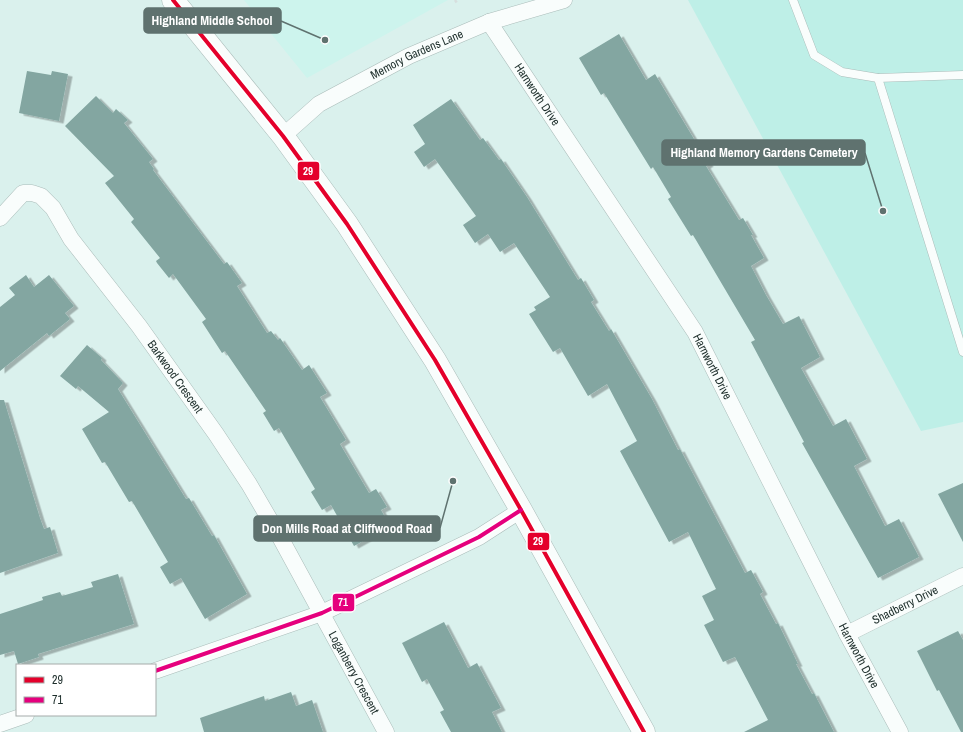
<svg xmlns="http://www.w3.org/2000/svg" width="963" height="732" font-family="'Archivo Narrow',sans-serif">
  <style>
    .built { fill: #cdf4ed }
    .green { fill: #beefe7 }
    .building { fill: #83a6a1; filter: url(#shadow) }
    .lines { fill: none; stroke-linecap: round; stroke-linejoin: round }
    .lane-casing { stroke: #aabcb9; stroke-width: 9 }
    .street-casing { stroke: #aabcb9; stroke-width: 17 }
    .secondary-casing { stroke: #aabcb9; stroke-width: 23 }
    .path { stroke: #d7dfde; stroke-width: 2.5; stroke-dasharray: 3 2; stroke-linecap: butt }
    .lane { stroke: #f9fdfc; stroke-width: 8 }
    .street { stroke: #f9fdfc; stroke-width: 16 }
    .secondary { stroke: #f9fdfc; stroke-width: 22 }
    .bus-1-casing { stroke: #fff; stroke-width: 7 }
    .bus-2-casing { stroke: #fff; stroke-width: 7 }
    .bus-1 { stroke: #e4002b; stroke-width: 4 }
    .bus-2 { stroke: #e5007d; stroke-width: 4 }
    .labels { text-anchor: middle; dominant-baseline: central; stroke-width: 3; stroke-linejoin: round; paint-order: stroke }
    .street-label { font-size: 12px; fill: #1d2e2b; stroke: #fff }
    .leader { fill: none; stroke: #5f726f; stroke-width: 1.5 }
    .callout-dot { fill: #5f726f; stroke: #fff; stroke-width: 1.5 }
    .callout { fill: #5f726f; stroke: #5f726f; stroke-width: 1.5 }
    .callout-label { font-size: 13px; text-anchor: middle; font-weight: bold; fill: #fff }
    .line-badge { stroke: #fff; stroke-width: 1.5 }
    .badge-label { font-size: 11px; text-anchor: middle; font-weight: bold; fill: #fff }
  </style>
  <defs>
    <filter id="shadow"><feDropShadow dx="4.5" dy="2.5" stdDeviation="0" flood-color="#0004"/></filter>
  </defs>
  <rect width="100%" height="100%" fill="#daf1ed"/>
  <path class="built" d="M244 0H448L307 78Z"/>
  <path class="green" d="M688 0H963V422L921 431Z"/>
  <g class="building">
    <path d="M619 34 646 80 655 74 709 164 706 166 739 220 743 218 753 235H751L764 258 751 266 766 295 783 324 799 316 820 357 801 368 833 426 846 419 867 459 854 466 885 526 899 519 919 557 878 578 802 443 804 442 751 342 755 340 693 235 691 236 668 199 671 197 653 167 651 169 604 93 601 95 579 58Z"/>
    <path d="M27 71 51 75 52 71 68 74 59 121 19 113Z"/>
    <path d="M96 96 113 113 116 109 128 120 124 123 153 159 149 162 154 169 153 170 224 264 227 262 242 283 237 286 267 333 271 331 278 340 280 338 302 370 309 365 327 393 320 397 346 440 340 444 369 493 376 489 387 507 381 510 390 526 354 546 331 505 322 510 311 492 315 489 279 428 274 431 263 413 266 411 225 351 222 353 202 322 206 319 173 274 169 278 157 263 156 261 160 258 131 222 134 219 105 183 114 176 65 126Z"/>
    <path d="M451 99 480 140 483 138 499 160 501 159 527 197 578 280 581 278 594 300 591 302 609 331 611 329 652 399 678 450 680 449 745 573 751 570 763 592 760 594 776 624 778 623 798 664H796L812 694 814 693 834 732H744L768 720 735 657 723 662 704 625 714 620 702 596 716 589 688 532 669 542 620 451 637 441 607 384 588 396 560 348 553 352 529 314 536 310 534 307 550 297 514 243 500 252 488 234 475 243 463 225 476 216 435 159 424 167 414 152 425 144 413 125Z"/>
    <path d="M26 275 34 287 49 275 74 306 65 313 70 319 49 336 47 333 0 371V307L15 295 9 288Z"/>
    <path d="M87 345 102 358 101 360 123 383 118 389 186 499 189 498 212 536 214 535 247 594 205 619 181 578 170 584 160 567 168 562 132 501 129 502 105 462 102 463 82 429 109 412 78 386 76 389 60 376Z"/>
    <path d="M0 400H4L40 518 44 529 50 527 58 553 0 573Z"/>
    <path d="M963 483V542L938 494Z"/>
    <path d="M118 574 134 624 38 654 39 657 18 664 14 651 0 655V614L43 600 42 597 60 592 62 596 93 587 91 582Z"/>
    <path d="M444 622 468 668 477 663 501 708 492 712 502 732H451L440 712 444 710 427 679 422 682 402 643Z"/>
    <path d="M958 631 963 640V732H961L939 690 937 691 917 651Z"/>
    <path d="M291 692 296 706 312 700 323 732H204L200 718 264 696 265 701Z"/>
  </g>
  <g class="lines">
    <g class="lane-casing">
      <g id="lane">
        <path d="M793 0 814 55 842 72 878 78 963 75"/>
        <path d="M878 78 963 352"/>
      </g>
    </g>
    <g class="street-casing">
      <g id="street">
        <path id="s1" d="M489 22 695 332 847 634 900 732"/>
        <path id="s2" d="M283 136 319 104 409 56 489 22 564 0"/>
        <path id="s3" d="M0 218 23 193H32L41 196 53 208 71 239 139 326 216 434 249 484 281 539 386 732"/>
        <path id="s4" d="M847 634 963 576"/>
        <path d="M155 671 322 613 479 537 521 510"/>
        <path d="M0 724 26 715"/>
      </g>
    </g>
    <g class="secondary-casing">
      <path id="secondary" d="M173 0 283 136 347 224 435 360 521 510 644 732"/>
    </g>
    <path class="path" d="M455 0 457 3"/>
    <use href="#lane" class="lane"/>
    <use href="#street" class="street"/>
    <use href="#secondary" class="secondary"/>
    <g class="bus-1-casing">
      <path id="bus-1" d="M173 0 283 136 347 224 435 360 521 510 644 732"/>
    </g>
    <g class="bus-2-casing">
      <path id="bus-2" d="M155 671 322 613 479 537 521 510"/>
    </g>
    <use href="#bus-1" class="bus-1"/>
    <use href="#bus-2" class="bus-2"/>
  </g>
  <g class="labels">
    <g class="street-label">
      <text stroke="none"><textPath href="#s2" startOffset="158">Memory Gardens Lane</textPath></text>
      <text stroke="none"><textPath href="#s1" startOffset="87">Harnworth Drive</textPath></text>
      <text stroke="none"><textPath href="#s1" startOffset="411">Harnworth Drive</textPath></text>
      <text stroke="none"><textPath href="#s3" startOffset="278">Barkwood Crescent</textPath></text>
      <text stroke="none"><textPath href="#s4" startOffset="65">Shadberry Drive</textPath></text>
      <text stroke="none"><textPath href="#s1" startOffset="735">Harnworth Drive</textPath></text>
      <text stroke="none"><textPath href="#s3" startOffset="624">Loganberry Crescent</textPath></text>
    </g>
  </g>
  <path class="leader" d="M325 40L281 21M883 211L865 153M453 481L440 528"/>
  <g class="callout-dot">
    <circle cx="325" cy="40" r="4"/>
    <circle cx="883" cy="211" r="4"/>
    <circle cx="453" cy="481" r="4"/>
  </g>
  <g class="callout">
    <rect x="144" y="8" width="137" height="25" rx="4"/>
    <rect x="662" y="140" width="203" height="25" rx="4"/>
    <rect x="254" y="516" width="186" height="25" rx="4"/>
  </g>
  <g class="callout-label">
    <text x="212" y="25">Highland Middle School</text>
    <text x="764" y="157">Highland Memory Gardens Cemetery</text>
    <text x="347" y="533">Don Mills Road at Cliffwood Road</text>
  </g>
  <g class="line-badge">
    <rect x="297" y="161" width="23" height="20" rx="4" fill="#e4002b"/>
    <rect x="527" y="532" width="23" height="19" rx="4" fill="#e4002b"/>
    <rect x="332" y="593" width="23" height="19" rx="4" fill="#e5007d"/>
  </g>
  <g class="badge-label">
    <text x="308" y="175">29</text>
    <text x="538" y="545">29</text>
    <text x="343" y="606">71</text>
  </g>
  <rect x="16" y="664" width="140" height="52" fill="#ffffff" stroke="#a5abaa"/>
  <rect x="24" y="677" width="20" height="6" fill="#e4002b" stroke="#a5abaa"/>
  <text x="52" y="684" font-size="12" fill="#1d2e2b">29</text>
  <rect x="24" y="697" width="20" height="6" fill="#e5007d" stroke="#a5abaa"/>
  <text x="52" y="704" font-size="12" fill="#1d2e2b">71</text>
</svg>
